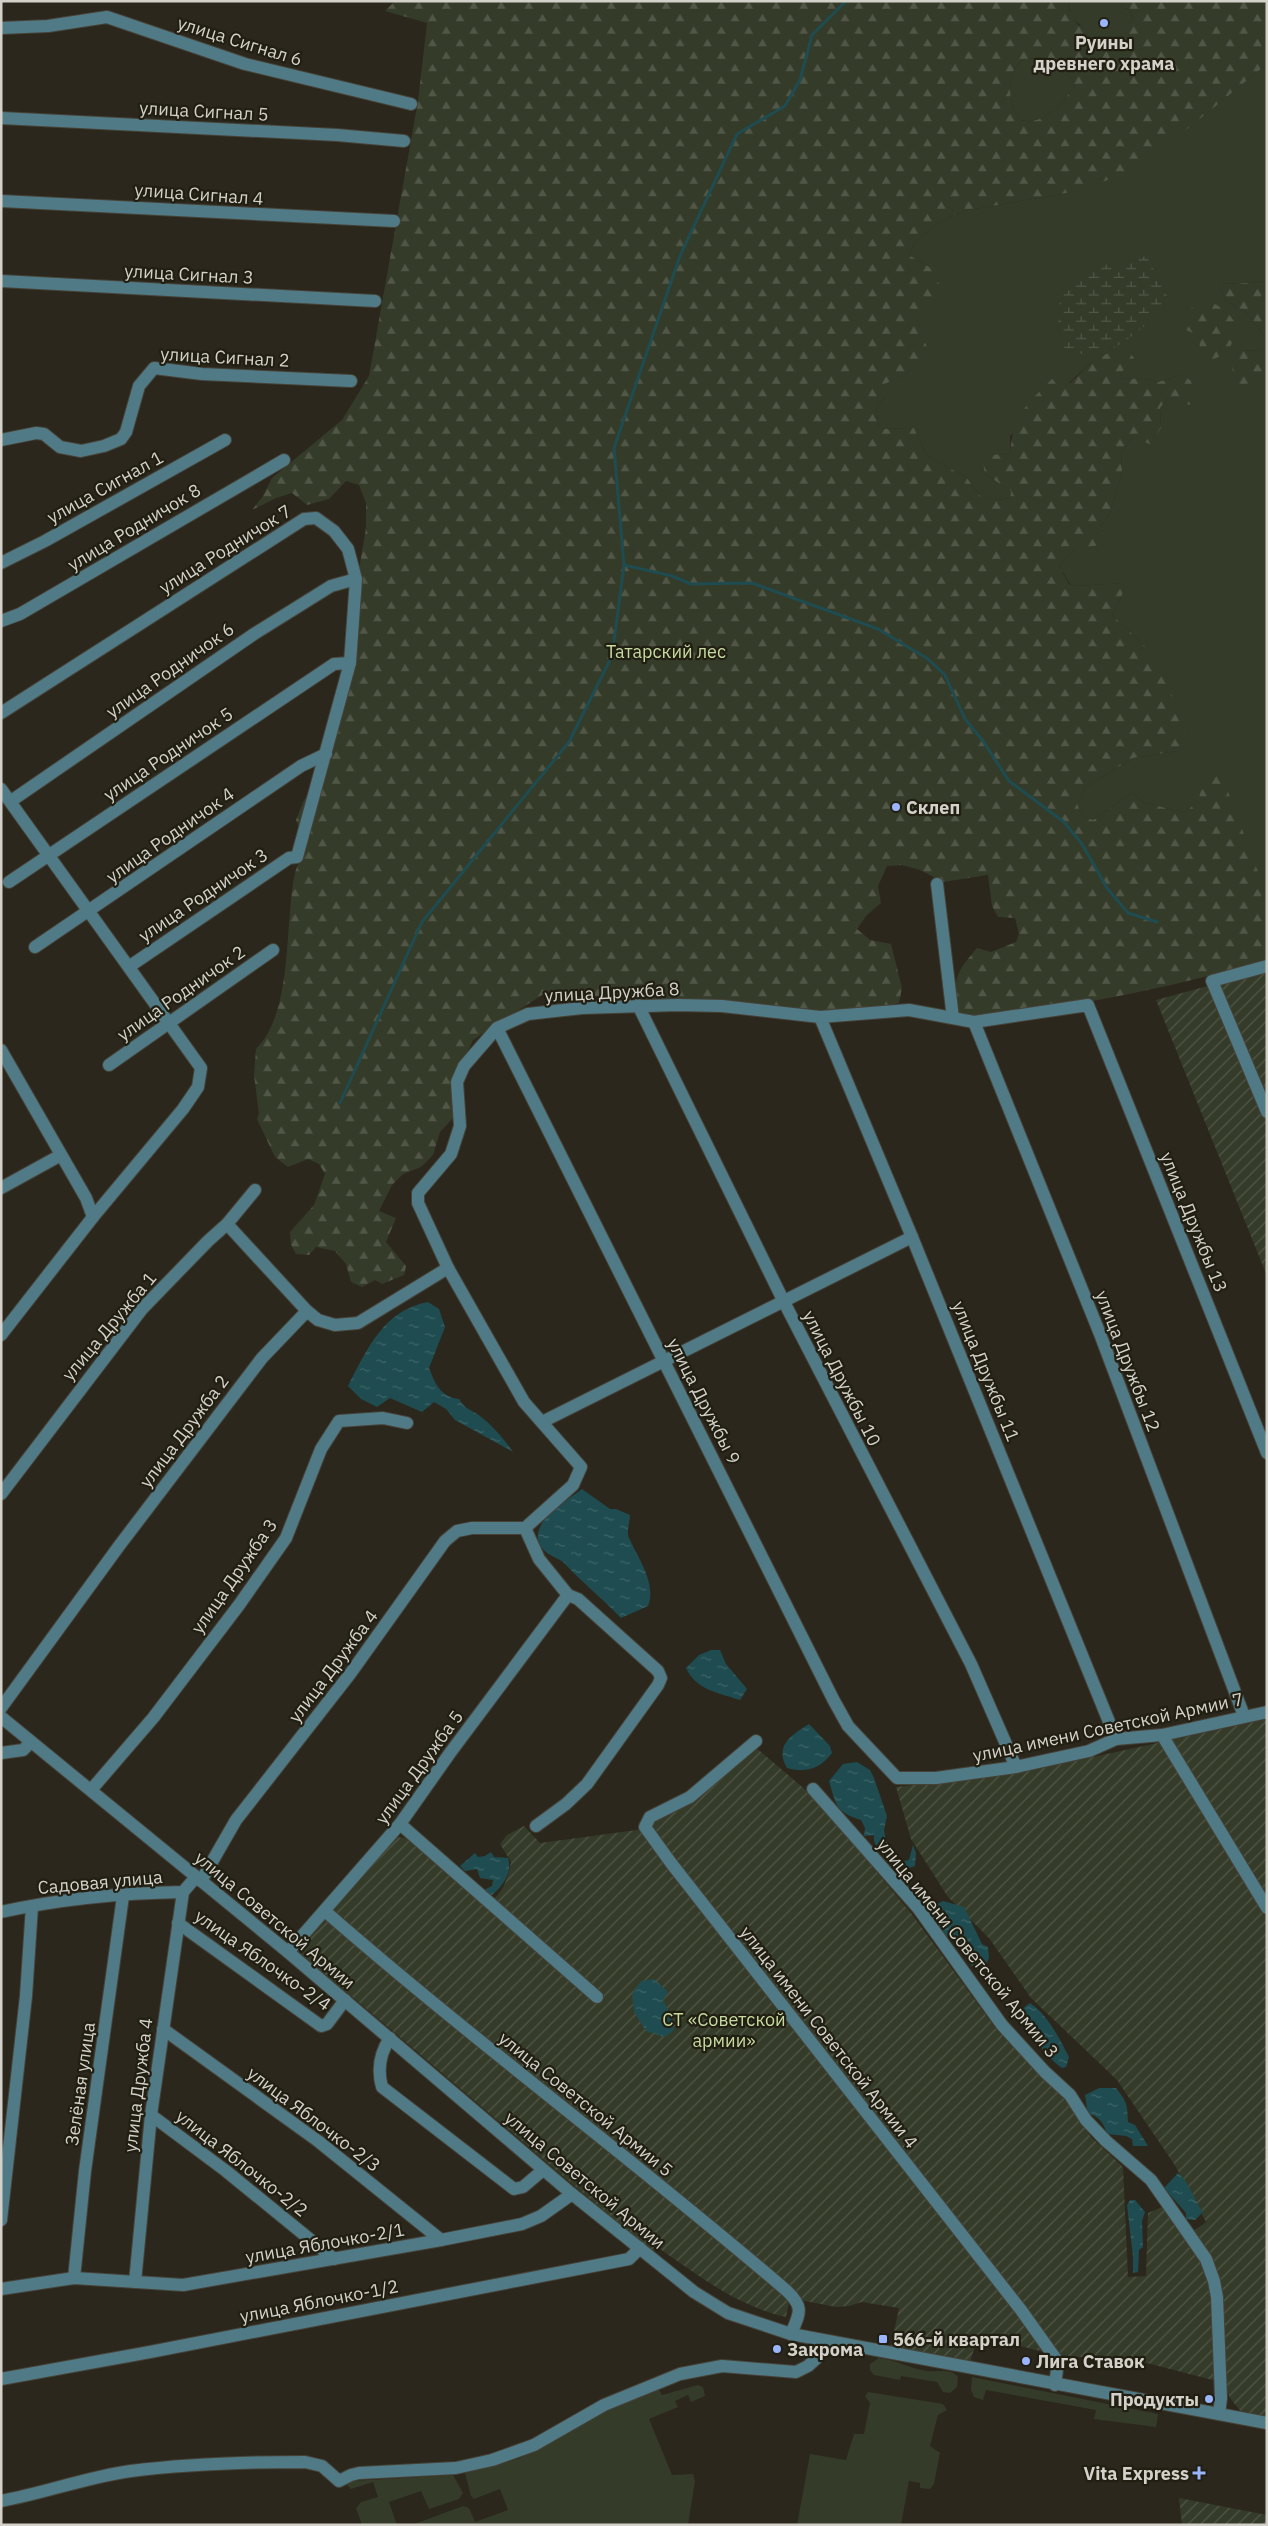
<svg xmlns="http://www.w3.org/2000/svg" width="1268" height="2526" font-family="'IBM Plex Sans',sans-serif">
  <style>
    .grass { fill: #353b29 }
    .forest { fill: url(#forest-firs); fill-rule: evenodd }
    .wetland { fill: url(#wetland-marsh) }
    .garden { fill: url(#garden-furrows) }
    .water { fill: url(#water-ripples) }
    .lines { fill: none; stroke-linecap: round; stroke-linejoin: round }
    .stream { stroke: #1e4c50; stroke-width: 3 }
    .minor-casing { stroke: #464238; stroke-width: 14 }
    .minor { stroke: #507a85; stroke-width: 12 }
    .poi-dot { fill: #9bb5fd; stroke: #211e12; stroke-width: 2 }
    .labels { text-anchor: middle; dominant-baseline: central; stroke-width: 4.5; stroke-linejoin: round; paint-order: stroke }
    .street-label { font-size: 18px; fill: #d3d1c9; stroke: #211e12 }
    .poi-label { font-size: 18px; font-weight: bold; fill: #d3d1c9; stroke: #211e12; text-anchor: start }
    .park-label { font-size: 18px; fill: #c6daa0; stroke: #211e12 }
  </style>
  <defs>
    <pattern id="forest-firs" width="22" height="20" patternUnits="userSpaceOnUse" patternTransform="scale(1.25)"><rect width="22" height="20" fill="#353b29"/><path d="M5 1l3.5 6h-7zM16 11l3.5 6h-7z" fill="#515647"/></pattern>
    <pattern id="wetland-marsh" width="20" height="14" patternUnits="userSpaceOnUse" patternTransform="scale(1.25)"><rect width="20" height="14" fill="#353b29"/><path d="M1 5h8M5 5V1M11 12h8M15 12V8" fill="none" stroke="#515647"/></pattern>
    <pattern id="garden-furrows" width="10" height="10" patternUnits="userSpaceOnUse" patternTransform="scale(1.25)"><rect width="10" height="10" fill="#353b29"/><path d="M-1 1l2-2M0 10L10 0M9 11l2-2" fill="none" stroke="#515647"/></pattern>
    <pattern id="water-ripples" width="26" height="14" patternUnits="userSpaceOnUse" patternTransform="scale(1.25)"><rect width="26" height="14" fill="#1e4c50"/><path d="M2 4q2-2 4 0t4 0M15 11q2-2 4 0t4 0" fill="none" stroke="#3e6568"/></pattern>
  </defs>
  <rect width="100%" height="100%" fill="#2b271c"/>
  <g class="grass">
    <path d="M1068 1H1118L1123 8 1129 9 1133 18C1120 35 1112 38 1091 36 1080 21 1070 23 1068 1Z"/>
    <path d="M1039 58 1061 66 1075 85C1061 106 1044 126 1019 120 1009 105 1004 72 1023 60 1027 58 1034 59 1039 58Z"/>
    <path d="M1267 64V282L1223 284 1220 290C1226 301 1233 305 1244 311 1252 316 1260 332 1267 340V345L1262 351 1241 350 1267 381V898L1202 786 1199 800 1185 813 1143 802 1132 793 1093 820 1083 816 1077 804 1086 787 1133 758 1177 751 1145 646 1112 615 1125 589 1123 583 1076 586 1070 584 1059 566 1075 549 1100 527 1110 513 1122 472 1121 453 1132 438 1161 428 1160 408 1168 398 1181 375 1158 382 1146 378 1122 379 1121 373 1093 361 1010 436 1011 453 991 455 985 474 1011 491 1010 498 1000 500 980 496 967 478 926 455 914 428 879 429 876 407 885 397V384L931 361 917 319 931 268 909 255 916 241 938 223 963 211 1067 193 1136 170Z"/>
    <path d="M879 2358C896 2360 911 2369 928 2371 938 2372 951 2368 958 2377L957 2387 950 2393 943 2392 937 2382 901 2376 900 2380 874 2375 870 2370V2364Z"/>
    <path d="M972 2377 1158 2414 1156 2427 1094 2419 1096 2410 986 2390 983 2400 974 2397 971 2390Z"/>
    <path d="M698 2385 703 2387 705 2396 691 2402 688 2395 675 2401 678 2407 649 2419 672 2475 693 2474 695 2481 688 2525H412L463 2506 469 2508 475 2522 508 2510 500 2489 474 2499 471 2496 465 2473 517 2459 539 2449 587 2418 657 2387 662 2395Z"/>
    <path d="M868 2392 943 2404 947 2410 938 2415 930 2446 940 2453 934 2484 930 2489 920 2488V2483L909 2481 901 2525H797L810 2454 846 2460 854 2434H864L870 2403 865 2396Z"/>
    <path d="M453 2475 463 2493 459 2499 429 2509 421 2491 389 2502 397 2525H362L356 2508 361 2502 378 2497 373 2482 351 2489 347 2485 351 2481Z"/>
  </g>
  <g class="forest">
    <path d="M395 1H1068L1069 10 1078 25 1085 27 1091 36C1110 38 1120 34 1133 18L1129 9 1123 8 1118 1H1267V64L1136 171 1067 193 963 211 938 223 916 241 909 255 931 268 941 288 917 319 932 361 885 384V397L876 407 879 429 914 428 926 455 967 478 980 496 1000 500 1010 498 1011 491 985 474 983 462 991 455 1011 453C1010 418 1029 402 1052 379L1070 383 1093 361 1118 348 1128 350 1134 358 1121 373 1122 379 1146 378 1158 382 1181 375 1190 380 1197 394 1195 403 1188 405 1182 394 1176 400 1168 398 1160 408 1161 428 1150 444 1132 438 1121 453 1122 472 1110 513 1100 527 1104 537 1100 545 1075 549 1059 566 1069 584 1076 586 1123 583 1125 589 1112 615 1145 646 1164 672 1188 743 1177 751 1133 758 1086 787 1077 804 1083 816 1093 820 1132 793 1143 802 1185 813C1198 801 1206 793 1196 777L1208 771 1221 773 1266 893 1267 960C1205 978 1144 992 1081 1003 1040 1011 999 1019 957 1014 954 978 954 975 977 948L991 952 1016 942 1019 934 1015 918 998 917 992 906 988 875 943 882 920 870 902 865 887 866 878 886 881 903 866 916 857 929 870 940 891 944 902 988 899 1003 883 1007 818 1012 545 993 473 1040 454 1081V1117L440 1132 433 1155 421 1167 403 1174 392 1185 379 1211 396 1218 386 1242 406 1266 404 1275 382 1284 375 1280 362 1287 351 1282 346 1264 335 1251 316 1247 309 1255 296 1254 291 1245 290 1232 314 1205 325 1174 319 1164 308 1159 288 1167 275 1157 257 1119 259 1114 254 1075 256 1049C294 1011 284 923 295 873 297 864 303 856 307 848L296 820 303 802 328 760 357 654 359 569 366 528V503L359 485 346 481 329 499 307 505 292 493 276 498 252 510 263 496 272 478 342 420 369 376 418 101 427 23 385 11ZM1039 58 1061 66 1075 85C1061 106 1044 126 1019 120 1009 105 1004 72 1023 60 1027 58 1034 59 1039 58Z"/>
    <path d="M1267 282V340C1260 332 1252 316 1244 311 1233 305 1226 301 1220 290L1223 284Z"/>
    <path d="M1201 301C1220 302 1229 313 1239 328L1226 332 1225 335 1232 342C1230 352 1216 361 1205 360L1201 355 1199 340 1196 339 1193 333 1181 328 1178 323 1182 316Z"/>
    <path d="M1267 345V381L1239 389 1235 383 1230 355 1241 350 1262 351Z"/>
  </g>
  <path class="wetland" d="M1147 256 1170 302C1155 318 1120 350 1098 354 1088 355 1076 353 1066 353L1058 326 1060 297 1100 266Z"/>
  <g class="garden">
    <path d="M1267 970V1276L1156 1000Z"/>
    <path d="M1267 1719V2418L1242 2413 1230 2398 1224 2383 1143 2362 1057 2355 978 2336 970 2362 891 2346 899 2308 862 2302 849 2306 836 2307 805 2301 789 2303 786 2317C739 2307 699 2276 660 2249L652 2251C532 2152 416 2048 295 1950L397 1837 405 1838 485 1905C503 1895 507 1881 511 1862L500 1844 507 1835 524 1826 540 1843 637 1830 651 1824 691 1802 754 1746 814 1797 911 1913 997 2030 1070 2105 1091 2137 1123 2167 1128 2277 1146 2276 1148 2213 1162 2207 1194 2231 1206 2222 1174 2164 1117 2080 1031 1998 989 1938 948 1897 911 1839 896 1787 1029 1771Z"/>
    <path d="M1179 2498 1267 2515V2525H1182Z"/>
  </g>
  <g class="water">
    <path d="M428 1302 439 1309 445 1327 429 1368C435 1384 441 1397 459 1399 465 1410 471 1409 480 1416 493 1426 504 1439 513 1452L455 1420 446 1409 434 1402 422 1412 390 1398 377 1407 361 1399 348 1386C367 1349 384 1310 428 1302Z"/>
    <path d="M582 1489 610 1509H616L630 1515C630 1521 626 1532 629 1538 638 1558 657 1584 648 1606L621 1618C603 1599 583 1583 566 1565 559 1557 547 1556 541 1547 526 1523 568 1500 582 1489Z"/>
    <path d="M711 1650H720L726 1664 747 1689 740 1700C719 1693 696 1690 686 1668L699 1655Z"/>
    <path d="M809 1724 830 1746 832 1753C820 1769 806 1773 787 1768 774 1746 791 1735 809 1724Z"/>
    <path d="M857 1762 870 1770 874 1778 887 1816 884 1830 886 1841 896 1852 900 1862 909 1860 913 1845 916 1853 915 1866 903 1870C890 1865 894 1862 886 1854 879 1847 873 1847 874 1835L864 1836 865 1828 861 1820C835 1812 836 1804 829 1781L843 1764Z"/>
    <path d="M491 1852 494 1857 508 1858C513 1873 502 1887 492 1895H487L484 1890 492 1886 493 1880 480 1878 477 1869 465 1871 460 1866 475 1853 478 1857 485 1856Z"/>
    <path d="M943 1901 964 1907 982 1944 988 1947 989 1957 986 1966 976 1969 970 1964 969 1956 959 1949 961 1942 958 1938 947 1937 929 1915 934 1906Z"/>
    <path d="M654 1979 668 1992 663 2000 671 2016 674 2030 665 2037 646 2031 634 2012 632 1994 641 1981Z"/>
    <path d="M1030 2003C1048 2015 1059 2038 1069 2057L1066 2067 1062 2068C1048 2059 1021 2026 1022 2009Z"/>
    <path d="M1099 2088H1116C1128 2103 1127 2105 1128 2122L1135 2125 1148 2146H1133L1132 2139 1126 2136 1107 2134C1104 2124 1099 2115 1088 2114L1085 2095Z"/>
    <path d="M1178 2173C1191 2184 1193 2199 1203 2212L1195 2220 1186 2219V2213L1164 2188Z"/>
    <path d="M1130 2200H1135L1145 2212 1142 2221 1143 2247 1139 2250 1138 2272 1133 2273V2257L1127 2205Z"/>
  </g>
  <g class="lines">
    <g class="stream">
      <path d="M846 1 812 35 800 80 785 106 737 134 680 256 614 448 624 565 672 576 691 584 752 583 878 629 928 659 945 675 965 719 983 741 1009 781 1064 822 1082 844 1107 888 1128 913 1157 922"/>
      <path d="M340 1103 422 922 569 742 612 656 624 565"/>
    </g>
    <g class="minor-casing">
      <g id="minor">
        <path d="M1 28 48 26 107 17 245 64 411 104"/>
        <path d="M1 118 337 135 404 141"/>
        <path d="M1 201 394 221"/>
        <path d="M1 281 375 301"/>
        <path d="M1 440 36 433 44 434 60 447 81 451 104 446 121 439 126 432 139 386 154 368 202 374 351 381"/>
        <path d="M1 563 45 541 225 440"/>
        <path d="M1 621 20 614 284 460"/>
        <path d="M1 713 304 519 316 518 334 531 348 549 356 579 350 663 297 857 289 858 130 966"/>
        <path d="M1 789 201 1068 198 1087 183 1109 93 1217 1 1335"/>
        <path d="M11 801 254 634 331 586 356 579"/>
        <path d="M9 882 334 664 350 663"/>
        <path d="M937 884 953 1018"/>
        <path d="M35 947 301 766 326 754"/>
        <path d="M1267 966 1212 981 1267 1112"/>
        <path d="M638 1005 784 1302 971 1664 1016 1767"/>
        <path d="M820 1017 912 1237 1116 1739"/>
        <path d="M974 1022 1100 1334 1244 1716"/>
        <path d="M497 1028 833 1699 848 1726 897 1778H936L1016 1767 1089 1751 1116 1739 1162 1735 1267 1712"/>
        <path d="M1 1050 86 1198 93 1217"/>
        <path d="M109 1065 273 950"/>
        <path d="M1 1188 61 1155"/>
        <path d="M227 1224 307 1311"/>
        <path d="M542 1422 912 1237"/>
        <path d="M1 1494 142 1309 208 1241 227 1224 255 1190"/>
        <path d="M525 1528 573 1485 581 1467 524 1402 448 1268 418 1203V1193L451 1154 460 1126 457 1082 464 1066 497 1028 528 1014 582 1008 678 1005 722 1006 820 1017 909 1010 974 1022 1088 1005 1267 1453"/>
        <path d="M525 1528 539 1559 568 1595"/>
        <path d="M1 1708 119 1546 262 1358 307 1311 318 1320 335 1325 358 1323 448 1268"/>
        <path d="M1 1717 288 1952 572 2194 694 2292 728 2313 791 2334 1267 2423"/>
        <path d="M1162 1735 1267 1908"/>
        <path d="M756 1741 690 1797 650 1817 645 1827 671 1863 1021 2310 1058 2362 1055 2385"/>
        <path d="M1 1753 23 1750 31 1742"/>
        <path d="M813 1789 918 1908 1002 2025 1045 2072 1070 2095 1086 2120 1106 2141 1151 2180 1206 2259 1214 2281 1217 2297 1221 2398 1219 2414"/>
        <path d="M91 1790 153 1718 239 1605 286 1538 321 1449 339 1421 383 1418 407 1423"/>
        <path d="M400 1824 597 1997"/>
        <path d="M536 1826 566 1804 587 1784 658 1685 661 1678 658 1671 578 1599 568 1595"/>
        <path d="M201 1881 236 1820 350 1674 445 1541 457 1531 472 1528H525"/>
        <path d="M1 1912C60 1899 123 1893 183 1892L196 1877"/>
        <path d="M326 1912C476 2043 636 2161 787 2291 805 2308 799 2314 791 2334"/>
        <path d="M178 1923 321 2026 327 2024 345 2000"/>
        <path d="M288 1952 400 1824 450 1753 568 1595"/>
        <path d="M163 2029 318 2141 441 2240"/>
        <path d="M390 2038C380 2053 377 2069 382 2087L514 2189 523 2187 543 2170"/>
        <path d="M151 2115 226 2171 334 2259"/>
        <path d="M1 2220 26 1996 32 1906"/>
        <path d="M74 2278 85 2171 123 1896"/>
        <path d="M135 2282 151 2115 183 1892"/>
        <path d="M1 2289 74 2278 183 2285 441 2240 522 2224 541 2216 572 2194"/>
        <path d="M1 2379 150 2352 629 2259 640 2248"/>
        <path d="M1 2501C45 2493 87 2477 131 2471 188 2464 248 2462 305 2462L322 2466 339 2481 351 2475 359 2473 456 2468 492 2460 534 2445 604 2405 680 2374 722 2366 796 2372 808 2366 818 2357 826 2341"/>
      </g>
    </g>
    <use href="#minor" class="minor"/>
  </g>
  <g class="poi-dot">
    <circle cx="1104" cy="23" r="5"/>
    <circle cx="896" cy="807" r="5"/>
    <rect x="878" y="2334" width="10" height="10" rx="2.5"/>
    <circle cx="777" cy="2349" r="5"/>
    <circle cx="1026" cy="2361" r="5"/>
    <circle cx="1209" cy="2399" r="5"/>
    <path d="M1196.5 2465.5h5v5h5v5h-5v5h-5v-5h-5v-5h5z"/>
  </g>
  <g class="labels">
    <g class="street-label">
      <text transform="translate(240 41) rotate(17)">улица Сигнал 6</text>
      <text transform="translate(204 111) rotate(3)">улица Сигнал 5</text>
      <text transform="translate(199 194) rotate(4)">улица Сигнал 4</text>
      <text transform="translate(189 274) rotate(3)">улица Сигнал 3</text>
      <text transform="translate(225 357) rotate(3)">улица Сигнал 2</text>
      <text transform="translate(105 487) rotate(-29)">улица Сигнал 1</text>
      <text transform="translate(134 527) rotate(-31)">улица Родничок 8</text>
      <text transform="translate(225 549) rotate(-32)">улица Родничок 7</text>
      <text transform="translate(170 670) rotate(-35)">улица Родничок 6</text>
      <text transform="translate(168 754) rotate(-34)">улица Родничок 5</text>
      <text transform="translate(170 835) rotate(-35)">улица Родничок 4</text>
      <text transform="translate(203 895) rotate(-34)">улица Родничок 3</text>
      <text transform="translate(612 992) rotate(-3)">улица Дружба 8</text>
      <text transform="translate(181 993) rotate(-35)">улица Родничок 2</text>
      <text transform="translate(1194 1222) rotate(68)">улица Дружбы 13</text>
      <text transform="translate(109 1326) rotate(-50)">улица Дружба 1</text>
      <text transform="translate(1128 1361) rotate(69)">улица Дружбы 12</text>
      <text transform="translate(986 1371) rotate(68)">улица Дружбы 11</text>
      <text transform="translate(842 1378) rotate(63)">улица Дружбы 10</text>
      <text transform="translate(704 1401) rotate(63)">улица Дружбы 9</text>
      <text transform="translate(184 1431) rotate(-53)">улица Дружба 2</text>
      <text transform="translate(234 1576) rotate(-55)">улица Дружба 3</text>
      <text transform="translate(333 1666) rotate(-53)">улица Дружба 4</text>
      <text transform="translate(1108 1727) rotate(-12)">улица имени Советской Армии 7</text>
      <text transform="translate(419 1767) rotate(-54)">улица Дружба 5</text>
      <text transform="translate(100 1882) rotate(-5)">Садовая улица</text>
      <text transform="translate(275 1920) rotate(40)">улица Советской Армии</text>
      <text transform="translate(968 1948) rotate(51)">улица имени Советской Армии 3</text>
      <text transform="translate(263 1960) rotate(35)">улица Яблочко-2/4</text>
      <text transform="translate(829 2037) rotate(52)">улица имени Советской Армии 4</text>
      <text transform="translate(80 2084) rotate(-82)">Зелёная улица</text>
      <text transform="translate(138 2085) rotate(-83)">улица Дружба 4</text>
      <text transform="translate(586 2104) rotate(39)">улица Советской Армии 5</text>
      <text transform="translate(314 2119) rotate(37)">улица Яблочко-2/3</text>
      <text transform="translate(242 2163) rotate(38)">улица Яблочко-2/2</text>
      <text transform="translate(585 2180) rotate(40)">улица Советской Армии</text>
      <text transform="translate(325 2243) rotate(-10)">улица Яблочко-2/1</text>
      <text transform="translate(319 2301) rotate(-11)">улица Яблочко-1/2</text>
    </g>
    <g class="poi-label">
      <text x="1104" y="42" text-anchor="middle">Руины<tspan x="1104" dy="21">древнего храма</tspan></text>
      <text x="906" y="807">Склеп</text>
      <text x="893" y="2339">566-й квартал</text>
      <text x="787" y="2349">Закрома</text>
      <text x="1036" y="2361">Лига Ставок</text>
      <text x="1199" y="2399" text-anchor="end">Продукты</text>
      <text x="1189" y="2473" text-anchor="end">Vita Express</text>
    </g>
    <g class="park-label">
      <text x="666" y="651">Татарский лес</text>
      <text x="724" y="2019">СТ «Советской<tspan x="724" dy="21">армии»</tspan></text>
    </g>
  </g>
  <rect width="1268" height="2526" fill="none" stroke="#d3d1c9" stroke-width="5"/>
</svg>
